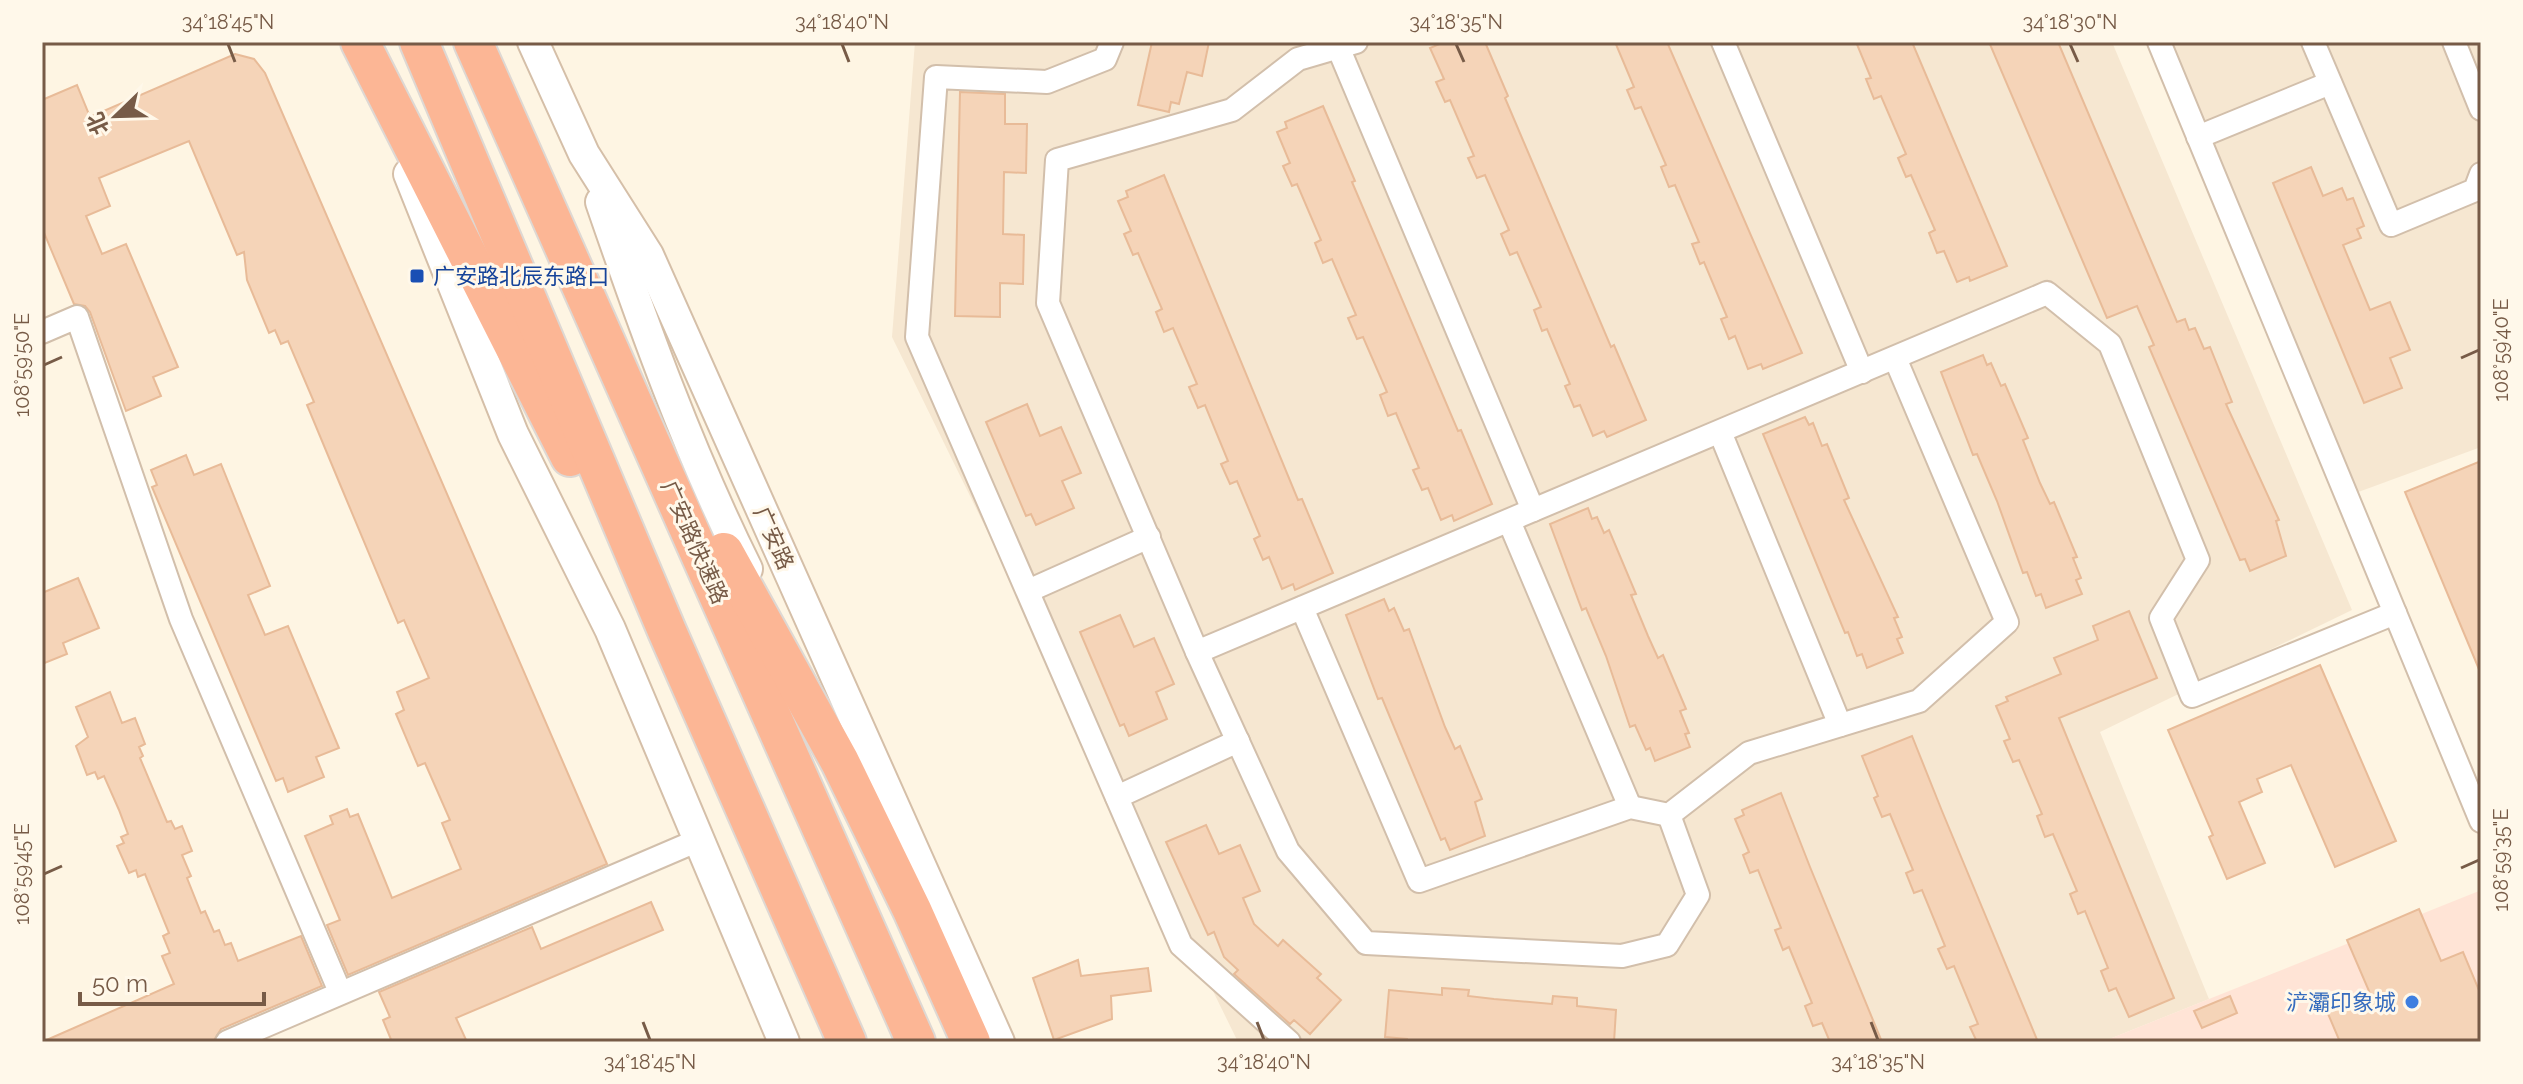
<svg xmlns="http://www.w3.org/2000/svg" width="2523" height="1084" font-family="Raleway,'Noto Sans SC',sans-serif">
  <style>
    .residential { fill: #f6e7d1 }
    .commercial { fill: #ffe4d6 }
    .building { fill: #f5d4b8; stroke: #e8bb98; stroke-width: 2 }
    .lines { fill: none; stroke-linecap: round; stroke-linejoin: round }
    .street-casing { stroke: #d2bfab; stroke-width: 26 }
    .secondary-casing { stroke: #d5bfa8; stroke-width: 34 }
    .highway-casing { stroke: #ded8d3; stroke-width: 42 }
    .street { stroke: #fff; stroke-width: 22 }
    .secondary { stroke: #fff; stroke-width: 30 }
    .highway { stroke: #fcb695; stroke-width: 38 }
    .ticks { fill: none; stroke: #775b47; stroke-width: 3 }
    .transit-dot { fill: #1a4fb4; stroke: #fff8ea; stroke-width: 3 }
    .shop-dot { fill: #3f7fe0; stroke: #fff8ea; stroke-width: 3 }
    .labels { text-anchor: middle; dominant-baseline: central; stroke-width: 6; stroke-linejoin: round; paint-order: stroke }
    .transit-label { font-size: 22px; fill: #164399; stroke: #fff8ea; text-anchor: start }
    .street-label { font-size: 22px; fill: #775b47; stroke: #fff8ea }
    .shop-label { font-size: 22px; fill: #366cbe; stroke: #fff8ea; text-anchor: end }
    .neatline { fill: none; stroke: #775b47; stroke-width: 3 }
    .ticks-label { font-size: 20px; text-anchor: middle; fill: #775b47 }
  </style>
  <rect width="100%" height="100%" fill="#fef5e3"/>
  <g class="residential">
    <path d="M915 42H2112L2352 610 2100 732 2209 999 2102 1042H1238L892 337Z"/>
    <path d="M2150 42H2481V447L2342 498Z"/>
  </g>
  <path class="commercial" d="M2479 891 2481 1042H2102L2209 999Z"/>
  <g class="building">
    <path d="M1152 42H1209L1202 76 1187 72 1179 104 1171 102 1169 112 1138 105Z"/>
    <path d="M1444 42H1485L1508 96 1505 98 1611 347 1614 345 1646 420 1607 437 1604 431 1593 436 1580 405 1574 407 1565 386 1570 384 1547 329 1542 331 1534 310 1541 307 1517 252 1510 255 1501 234 1509 230 1485 175 1477 178 1468 158 1474 156 1450 100 1445 102 1436 82 1444 79 1430 48Z"/>
    <path d="M1615 42H1667L1802 353 1763 369 1761 364 1748 369 1735 336 1729 339 1721 319 1727 317 1704 262 1700 264 1692 244 1699 242 1675 185 1669 187 1661 167 1666 165 1641 107 1635 109 1627 90 1634 87Z"/>
    <path d="M1856 42H1912L2007 266 1970 281 1969 277 1957 282 1944 251 1937 253 1929 233 1935 230 1911 175 1906 177 1898 158 1906 154 1881 96 1874 99 1866 79 1871 78Z"/>
    <path d="M1989 42H2058L2177 322 2185 319 2189 330 2195 328 2204 349 2210 347 2232 402 2226 404 2279 520 2276 521 2286 556 2250 571 2245 559 2240 560 2149 347 2154 345 2137 306 2107 318Z"/>
    <path d="M235 54 254 59 265 73 607 864 348 975 327 925 340 920 305 836 333 824 330 816 347 809 350 817 358 814 392 898 461 869 442 823 450 820 425 763 418 766 396 714 404 710 397 692 429 678 404 620 398 623 342 489 307 405 314 402 288 341 281 344 275 330 269 333 247 280 244 252 237 255 189 141 99 178 110 206 86 216 102 254 126 244 178 367 153 377 161 396 126 411 90 312 85 306 74 304 42 228V100L77 85 90 117Z"/>
    <path d="M960 92 1005 94V124H1027L1026 173 1004 172 1003 234 1024 235 1023 284 1000 283V317L955 316Z"/>
    <path d="M1323 106 1355 181 1352 182 1458 431 1461 430 1492 504 1454 521 1452 515 1441 520 1428 488 1422 490 1413 470 1419 468 1396 413 1388 416 1380 395 1387 392 1363 337 1357 339 1348 318 1356 315 1332 259 1323 263 1315 243 1321 240 1297 184 1292 186 1283 166 1290 163 1277 132 1287 128 1285 122Z"/>
    <path d="M2311 167 2323 196 2342 188 2347 200 2353 198 2364 226 2357 229 2361 238 2343 245 2370 310 2390 302 2410 350 2390 358 2402 388 2364 403 2273 183Z"/>
    <path d="M1164 175 1298 500 1302 499 1333 573 1295 590 1293 584 1282 589 1269 557 1263 560 1254 539 1260 536 1237 481 1230 484 1221 464 1228 461 1205 405 1198 408 1189 387 1197 384 1173 328 1164 332 1156 312 1162 309 1138 253 1133 255 1124 234 1131 231 1118 201 1128 197 1126 191Z"/>
    <path d="M1983 355 1987 365 1991 363 2001 386 2005 384 2028 438 2023 440 2040 483 2050 504 2054 502 2077 557 2073 558 2081 578 2076 580 2082 594 2046 608 2041 594 2036 596 2027 572 2023 573 1997 501 1977 454 1973 455 1941 372Z"/>
    <path d="M1027 404 1040 436 1061 427 1081 473 1062 481 1074 508 1036 525 1031 514 1026 516 986 422Z"/>
    <path d="M1805 417 1809 425 1813 423 1822 446 1827 444 1849 498 1844 500 1898 617 1894 618 1902 637 1897 639 1903 653 1867 668 1862 654 1857 656 1848 632 1845 633 1763 434Z"/>
    <path d="M186 455 194 475 221 464 270 586 248 595 265 635 288 626 339 748 316 757 324 777 288 792 283 778 276 781 152 487 157 485 151 470Z"/>
    <path d="M2481 461V674L2405 492Z"/>
    <path d="M1588 508 1592 519 1597 517 1604 533 1609 530 1636 594 1631 595 1648 636 1658 658 1663 655 1686 709 1680 711 1689 733 1685 734 1690 747 1655 761 1650 748 1646 750 1635 725 1630 727 1606 656 1586 608 1582 610 1550 524Z"/>
    <path d="M78 578 99 628 63 643 67 654 42 664V593Z"/>
    <path d="M1384 599 1389 611 1394 608 1404 631 1409 629 1445 727 1455 749 1460 746 1482 799 1475 802 1485 836 1450 850 1445 838 1441 840 1382 698 1378 699 1346 615Z"/>
    <path d="M2129 611 2157 678 2059 718 2174 998 2129 1017 2116 988 2109 991 2101 971 2108 968 2085 911 2078 914 2070 894 2077 891 2053 834 2045 837 2037 816 2042 814 2019 760 2013 762 2004 741 2010 739 1996 706 2008 701 2006 697 2061 674 2054 658 2098 640 2093 626Z"/>
    <path d="M1120 615 1134 647 1154 638 1174 684 1156 692 1167 719 1129 736 1124 724 1120 726 1080 632Z"/>
    <path d="M2320 665 2396 841 2335 867 2291 765 2257 779 2262 792 2239 802 2265 863 2227 879 2209 837 2213 835 2168 730Z"/>
    <path d="M110 692 122 723 135 718 145 744 139 747 143 756 140 758 167 822 171 821 175 829 182 826 192 851 182 855 191 876 187 878 201 913 205 911 214 932 219 930 225 945 231 943 238 961 301 936 322 986 221 1029 213 1042H42L174 984 162 956 170 953 163 936 169 933 145 874 138 877 136 870 129 873 117 846 124 843 121 837 128 834 119 810 104 776 98 779 95 772 87 775 76 746 88 737 76 707Z"/>
    <path d="M1912 736 1942 811 2038 1042H1977L1970 1027 1978 1024 1954 966 1947 969 1938 949 1945 946 1922 890 1914 893 1906 873 1913 870 1890 814 1882 817 1874 798 1878 796 1862 756Z"/>
    <path d="M1781 793 1810 867 1882 1042H1830L1822 1023 1813 1026 1805 1006 1812 1003 1789 947 1783 950 1775 930 1781 928 1758 870 1750 873 1743 855 1749 852 1735 819 1744 815 1742 810Z"/>
    <path d="M1206 825 1219 854 1240 845 1260 891 1243 898 1254 924 1278 946 1283 940 1321 974 1317 978 1341 1000 1310 1034 1294 1020 1290 1024 1234 974 1238 970 1224 957 1214 932 1208 935 1166 842Z"/>
    <path d="M651 902 663 930 456 1018 467 1042H392L383 1020 390 1017 379 992 532 927 541 949Z"/>
    <path d="M2419 909 2441 961 2463 952 2481 995V1042H2340L2326 1009 2369 991 2347 940Z"/>
    <path d="M1078 960 1081 976 1148 968 1151 991 1111 996 1112 1019 1054 1040 1033 978Z"/>
    <path d="M1442 988 1469 990 1468 996 1494 999 1552 1004 1553 996 1577 998V1006L1616 1010 1614 1042H1407V1039L1385 1037 1389 990 1442 995Z"/>
    <path d="M2230 996 2237 1013 2202 1028 2194 1011Z"/>
  </g>
  <g class="lines">
    <g class="street-casing">
      <g id="street">
        <path d="M1112 42 1105 59 1047 82 936 77 917 337 1181 945 1289 1042"/>
        <path d="M1356 42 1298 59 1232 110 1057 160 1048 303 1197 652 2047 293 2110 344 2198 560 2161 618 2192 696 2395 613"/>
        <path d="M1723 42 1862 372"/>
        <path d="M2159 42 2481 821"/>
        <path d="M2313 42 2391 225 2475 190 2481 174"/>
        <path d="M2454 42 2481 109"/>
        <path d="M1338 47 1533 510"/>
        <path d="M2198 137 2330 83"/>
        <path d="M42 332 77 317 181 619 340 992"/>
        <path d="M1720 432 1840 725"/>
        <path d="M1509 521 1630 807"/>
        <path d="M1028 591 1149 537"/>
        <path d="M1302 608 1419 881 1630 807 1669 815 1749 753 1919 701 2007 622 1895 358"/>
        <path d="M1197 652 1288 851 1366 943 1622 956 1667 945 1698 895 1669 815"/>
        <path d="M1117 797 1238 741"/>
        <path d="M227 1042 701 839"/>
      </g>
    </g>
    <g class="secondary-casing">
      <g id="secondary">
        <path d="M533 42 584 154 648 255 999 1042"/>
        <path d="M409 174 513 434 610 629 784 1042"/>
        <path d="M601 202C644 327 688 450 747 569"/>
      </g>
    </g>
    <g class="highway-casing">
      <g id="highway">
        <path d="M360 42 570 457"/>
        <path d="M419 42 667 631 847 1042"/>
        <path d="M473 42 916 1042"/>
        <path d="M724 552 840 762 912 910 971 1042"/>
      </g>
    </g>
    <use href="#street" class="street"/>
    <use href="#secondary" class="secondary"/>
    <use href="#highway" class="highway"/>
  </g>
  <path class="ticks" d="M228 44 235 62M842 44 849 62M1456 44 1464 62M2070 44 2078 62M2461 358 2479 350M44 365 62 357M2461 868 2479 860M44 874 62 866M643 1022 650 1040M1257 1022 1264 1040M1871 1022 1878 1040"/>
  <rect class="transit-dot" x="409" y="268" width="16" height="16" rx="4"/>
  <circle class="shop-dot" cx="2412" cy="1002" r="8"/>
  <g class="labels">
    <g class="transit-label">
      <text x="433" y="276">广安路北辰东路口</text>
    </g>
    <g class="street-label">
      <text transform="translate(774 538) rotate(66)">广安路</text>
      <text transform="translate(695 542) rotate(66)">广安路快速路</text>
    </g>
    <g class="shop-label">
      <text x="2396" y="1002">浐灞印象城</text>
    </g>
  </g>
  <rect width="2523" height="1084" fill="none" stroke="#fff8ea" stroke-width="88"/>
  <g transform="translate(116 116) rotate(247)" stroke="#fff8ea" stroke-width="6" paint-order="stroke">
  <path d="M0-6L14 30L0 20L-14 30Z" fill="#775b47"/>
  <text y="-12" font-size="22" font-weight="bold" text-anchor="middle" fill="#775b47">北</text>
  </g>
  <path d="M80 992v12h184v-12" fill="none" stroke="#775b47" stroke-width="4"/>
  <text x="92" y="992" font-size="24" fill="#775b47" stroke="#fff8ea" stroke-width="6" paint-order="stroke">50 m</text>
  <rect x="44" y="44" width="2435" height="996" class="neatline"/>
  <g class="ticks-label">
    <text x="228" y="29">34°18'45"N</text>
    <text x="842" y="29">34°18'40"N</text>
    <text x="1456" y="29">34°18'35"N</text>
    <text x="2070" y="29">34°18'30"N</text>
    <text transform="translate(2501 350) rotate(-90)" y="7">108°59'40"E</text>
    <text transform="translate(22 365) rotate(-90)" y="7">108°59'50"E</text>
    <text transform="translate(2501 860) rotate(-90)" y="7">108°59'35"E</text>
    <text transform="translate(22 874) rotate(-90)" y="7">108°59'45"E</text>
    <text x="650" y="1069">34°18'45"N</text>
    <text x="1264" y="1069">34°18'40"N</text>
    <text x="1878" y="1069">34°18'35"N</text>
  </g>
</svg>
